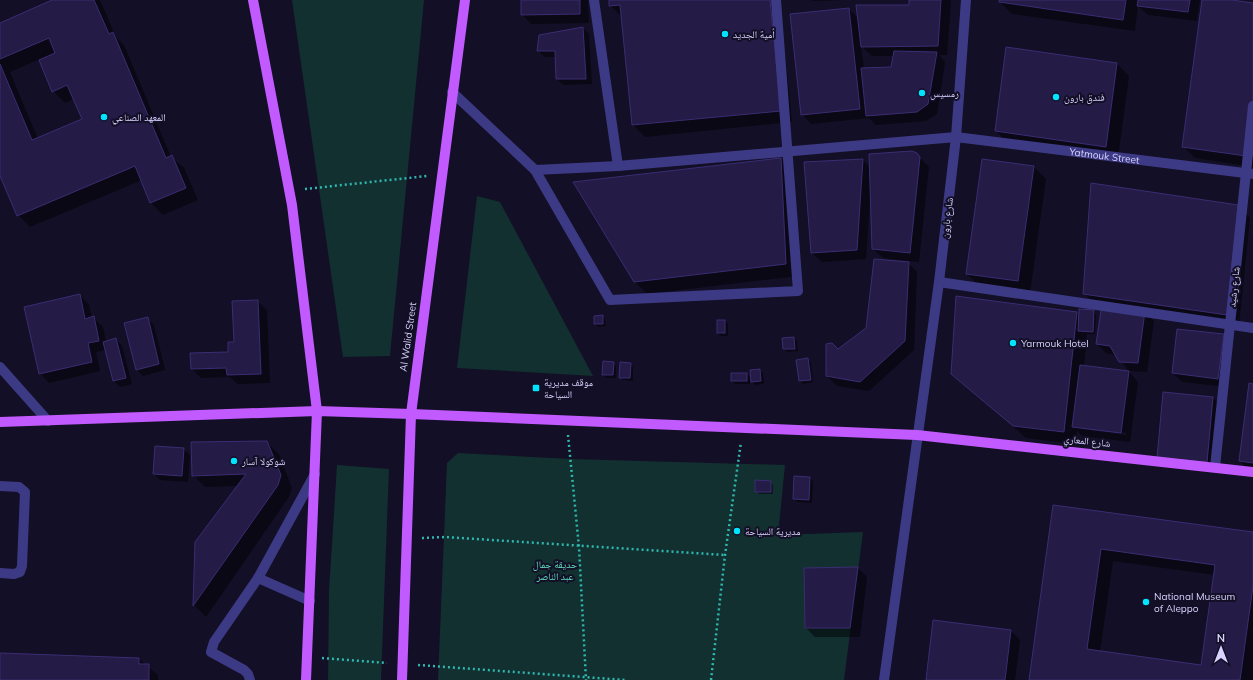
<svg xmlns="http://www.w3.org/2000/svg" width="1253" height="680" font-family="Mulish,'Noto Naskh Arabic',sans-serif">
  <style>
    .green { fill: #12302f }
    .shadow { fill: #0007; fill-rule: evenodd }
    .building { fill: #241b47; stroke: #3b2d73; fill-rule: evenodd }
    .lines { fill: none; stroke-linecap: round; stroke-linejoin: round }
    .path { stroke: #2fb8b0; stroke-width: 2.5; stroke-dasharray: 2 3; stroke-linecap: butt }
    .minor { stroke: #3d3a85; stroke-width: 10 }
    .major { stroke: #c25bff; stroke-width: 10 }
    .poi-dot { fill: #00e5ff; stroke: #130f26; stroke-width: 1.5 }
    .labels { text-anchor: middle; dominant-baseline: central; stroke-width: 4; stroke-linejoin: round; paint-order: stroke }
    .poi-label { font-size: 10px; fill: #d9d4ff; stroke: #130f26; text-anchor: start }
    .street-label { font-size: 10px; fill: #d9d4ff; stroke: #130f26 }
    .park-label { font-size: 10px; fill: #5fe0c0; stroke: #130f26 }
  </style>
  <rect width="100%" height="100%" fill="#130f26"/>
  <g class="green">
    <path d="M292 0H424L390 356 343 357Z"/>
    <path d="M477 196 500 202 593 376 457 368Z"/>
    <path d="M458 453 571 459 785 465 778 535 863 532 844 680H438L447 463Z"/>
    <path d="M337 465 389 469 381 680H328L329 591Z"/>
  </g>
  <g class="shadow">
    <path d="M53 0H100L116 37 124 45 171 157 184 168 198 200 163 215 151 203 142 180 30 227 18 215 0 173V24ZM40 59 53 91 65 103 74 99 83 120 38 139 10 72Z"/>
    <path d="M522 0H588L589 23 531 24 522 14Z"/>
    <path d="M610 0H780L792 122 645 137 633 125 622 17 610 5Z"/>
    <path d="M811 0H844L813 1Z"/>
    <path d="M910 0H951L947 55H939L945 62 937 114 926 121 876 125 869 118 811 124 802 114 849 9 859 19 910 6ZM861 46 872 56H894L892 68 864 69Z"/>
    <path d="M1000 0H1200L1197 21 1148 15 1138 6 1135 31 1012 14 1000 2Z"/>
    <path d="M1203 0H1226L1253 4V167L1195 158 1183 146Z"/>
    <path d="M583 28 589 34 592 84 563 85 557 79 556 57H545L538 51Z"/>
    <path d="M1007 48 1117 64 1129 76 1118 158 1008 143 996 131Z"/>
    <path d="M916 154 929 167 919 262 883 258 873 249 871 202H870L866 259 822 262 812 253 863 160 870 167Z"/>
    <path d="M781 159 793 171 798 276 647 294 635 282Z"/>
    <path d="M983 160 1034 167 1046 179 1030 293 979 286 967 274Z"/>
    <path d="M1238 205 1250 218 1239 326 1145 312 1154 321 1147 372 1129 371 1116 355 1106 353 1097 344 1103 306 1096 305 1084 293Z"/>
    <path d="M908 263 917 272 914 350 869 391 837 386 827 376 838 350 867 329Z"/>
    <path d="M80 295 89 305 92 318H94L103 327 106 342 116 339 122 346 132 384 120 387 114 381 106 350 96 352 100 371 49 383 40 373Z"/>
    <path d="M257 301 267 310 270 383 237 384 230 377 201 378 192 369 229 353Z"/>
    <path d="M1094 311 1096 314 1095 334H1087L1084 366 1129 372 1138 382 1130 442 1082 436 1077 431 1076 444 1026 438 953 374 1076 312 1080 316ZM1082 427 1126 433V435L1082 429Z"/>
    <path d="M603 316 605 319 606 326 598 327 595 324Z"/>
    <path d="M147 318 154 325 165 370 143 376 137 370Z"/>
    <path d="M718 321H725L728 324V336H720L718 333Z"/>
    <path d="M1223 335 1232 345 1227 387 1182 382 1173 373Z"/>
    <path d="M794 338 797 341 798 351 787 352 784 349Z"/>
    <path d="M808 359 811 362 813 382 803 384 800 381Z"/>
    <path d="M613 363 616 366V378H606L603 375Z"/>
    <path d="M630 364 633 367V381L623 380 620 377Z"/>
    <path d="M760 370 763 373 764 384 755 385 752 382Z"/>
    <path d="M747 374 750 377V384H735L732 381Z"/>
    <path d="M1253 385V471L1249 470 1240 461Z"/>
    <path d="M1213 398 1222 407 1216 471 1167 467Z"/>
    <path d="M266 442 279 454 292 488 289 497 206 617 194 605 196 542 238 486 205 487 193 475Z"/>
    <path d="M184 449 190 455 188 482 160 480 154 474Z"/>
    <path d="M795 477 810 478 813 481 812 503 797 502 794 499Z"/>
    <path d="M770 482 773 485V494H759L756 491Z"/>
    <path d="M1054 506 1253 533V680H1031ZM1113 561 1215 575 1202 666 1100 652Z"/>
    <path d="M858 568 867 577 860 637H815L806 628 805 569Z"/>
    <path d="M1011 631 1020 640 1015 680H927Z"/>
    <path d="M0 654 139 659 158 675V680H0Z"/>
  </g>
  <g class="building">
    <path d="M52 0H94L109 34 113 32 166 158 172 155 186 188 150 203 135 166 17 216 0 176V64L32 140 82 119 67 85 52 92 39 60 55 53 49 38 0 59V23Z"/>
    <path d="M521 0H580V14L521 15Z"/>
    <path d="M609 0H770L781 111 632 125 620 5 609 6Z"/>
    <path d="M909 0H941L938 46 861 47 856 5H909Z"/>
    <path d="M999 0H1126L1123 20 999 2Z"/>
    <path d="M1138 0H1190L1188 12 1137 6Z"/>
    <path d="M1202 0H1232L1253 3V157L1182 147Z"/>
    <path d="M849 8 860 109 801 115 790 14Z"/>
    <path d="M583 27 586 79H556L555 51H537L539 35Z"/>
    <path d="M1006 47 1117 63 1106 147 995 131Z"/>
    <path d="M894 51 937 52 928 104 917 112 866 116 861 68 891 67Z"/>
    <path d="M912 151 917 153 920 157 910 253 872 249 869 154Z"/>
    <path d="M781 158 786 264 634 282 573 182Z"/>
    <path d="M863 159 857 250 811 253 804 162Z"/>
    <path d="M982 159 1034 166 1018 281 966 274Z"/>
    <path d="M1091 183 1238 205 1227 315 1083 294Z"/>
    <path d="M874 259 909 262 905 341 860 382 826 376V344L832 343 838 349 866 328Z"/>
    <path d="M80 294 85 319 94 316 99 341 88 343 92 362 39 374 24 307Z"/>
    <path d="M956 296 1077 312 1064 432 1013 426 951 374Z"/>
    <path d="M258 300 261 374 227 375 226 368 191 369 190 353 228 352V342H234L232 301Z"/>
    <path d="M1102 304 1145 311 1138 363 1119 362 1110 346 1096 344Z"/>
    <path d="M1079 309 1094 310 1093 332 1078 331Z"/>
    <path d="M603 315V324H594V316Z"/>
    <path d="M148 317 159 364 136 370 124 323Z"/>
    <rect x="717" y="320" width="8" height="13"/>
    <path d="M1177 329 1224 334 1218 379 1172 373Z"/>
    <path d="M794 337 795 349H783L782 338Z"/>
    <path d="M116 338 126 378 113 381 103 342Z"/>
    <path d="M808 358 811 380 799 381 796 360Z"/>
    <path d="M603 361 614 362 613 375H602Z"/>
    <path d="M620 362 631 363 630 378H619Z"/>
    <path d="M1080 365 1129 371 1121 433 1072 427Z"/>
    <path d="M760 369 761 381 751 382 750 370Z"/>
    <rect x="731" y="373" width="16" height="8"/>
    <path d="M1249 383 1253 384V463L1239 461Z"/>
    <path d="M1163 392 1213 397 1207 462 1157 458Z"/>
    <path d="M267 441 281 475 278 485 193 606 195 542 246 474 192 476 191 442Z"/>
    <path d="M155 446 184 448 182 476 153 474Z"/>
    <path d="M794 476 810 477 809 500 793 499Z"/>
    <path d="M755 480 771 481V492H755Z"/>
    <path d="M1053 505 1253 532V586L1240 680H1029ZM1101 549 1215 565 1201 665 1087 649Z"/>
    <path d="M858 567 850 628H805L804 568Z"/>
    <path d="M933 620 1011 630 1005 680H926Z"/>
    <path d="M0 653 139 658V664H149V680H0Z"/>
  </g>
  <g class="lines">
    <g class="path">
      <path d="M305 189 427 176"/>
      <path d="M568 435 579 547 586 680"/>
      <path d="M422 538 445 537 725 555"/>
      <path d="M322 658 387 663"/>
      <path d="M418 665 625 680"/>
      <path d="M711 680 725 555 741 442"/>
    </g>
    <g class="minor">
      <path d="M594 0 618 166"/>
      <path d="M452 92 535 170 610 300 798 291 776 0"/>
      <path id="s1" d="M535 170 618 166 956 137 1253 174"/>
      <path d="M939 282 1253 328"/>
      <path d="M0 367 48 421"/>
      <path d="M1215 467 1253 106"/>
      <path d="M0 486 19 487 25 492 22 566 20 572 14 574 0 573"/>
      <path d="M310 601 258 578 315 474"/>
      <path d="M250 680 248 674 244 670 211 652 214 642 258 578"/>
      <path d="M884 680 939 282 956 137 966 0"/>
    </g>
    <g class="major">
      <path d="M253 0 292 205 317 411 306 680"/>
      <path d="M0 422 317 411 411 414 917 435 1253 472"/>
      <path d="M402 680 411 414 465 0"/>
    </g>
  </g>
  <g class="poi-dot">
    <circle cx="725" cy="34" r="4"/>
    <circle cx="922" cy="93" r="4"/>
    <circle cx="1056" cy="97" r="4"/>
    <circle cx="104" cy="117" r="4"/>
    <circle cx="1013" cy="343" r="4"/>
    <rect x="532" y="384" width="8" height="8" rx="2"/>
    <circle cx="234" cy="461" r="4"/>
    <circle cx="737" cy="531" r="4"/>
    <circle cx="1146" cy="602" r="4"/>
  </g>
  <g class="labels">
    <g class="poi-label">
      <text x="733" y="34">أمية الجديد</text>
      <text x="930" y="93">رمسيس</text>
      <text x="1064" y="97">فندق بارون</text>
      <text x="112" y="117">المعهد الصناعي</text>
      <text x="1021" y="343">Yarmouk Hotel</text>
      <text x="544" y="382">موقف مديرية<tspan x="544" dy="12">السياحة</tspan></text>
      <text x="242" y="461">شوكولا آسار</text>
      <text x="745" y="531">مديرية السياحة</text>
      <text x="1154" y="596">National Museum<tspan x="1154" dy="12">of Aleppo</tspan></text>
    </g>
    <g class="street-label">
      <text stroke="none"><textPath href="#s1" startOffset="572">Yatmouk Street</textPath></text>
      <text transform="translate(947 218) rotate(-83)">شارع بارون</text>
      <text transform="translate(1234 287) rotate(-84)">شارع رشيد</text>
      <text transform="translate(408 337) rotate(-82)">Al Walid Street</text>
      <text transform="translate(1087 441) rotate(6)">شارع المعاري</text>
    </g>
    <g class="park-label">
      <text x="555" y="564">حديقة جمال<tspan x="555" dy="12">عبد الناصر</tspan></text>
    </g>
  </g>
  <g transform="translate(1221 648)" stroke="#130f26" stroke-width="3" paint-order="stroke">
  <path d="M0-3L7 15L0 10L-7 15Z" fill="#d9d4ff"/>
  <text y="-6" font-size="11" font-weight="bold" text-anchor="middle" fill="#d9d4ff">N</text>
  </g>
</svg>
